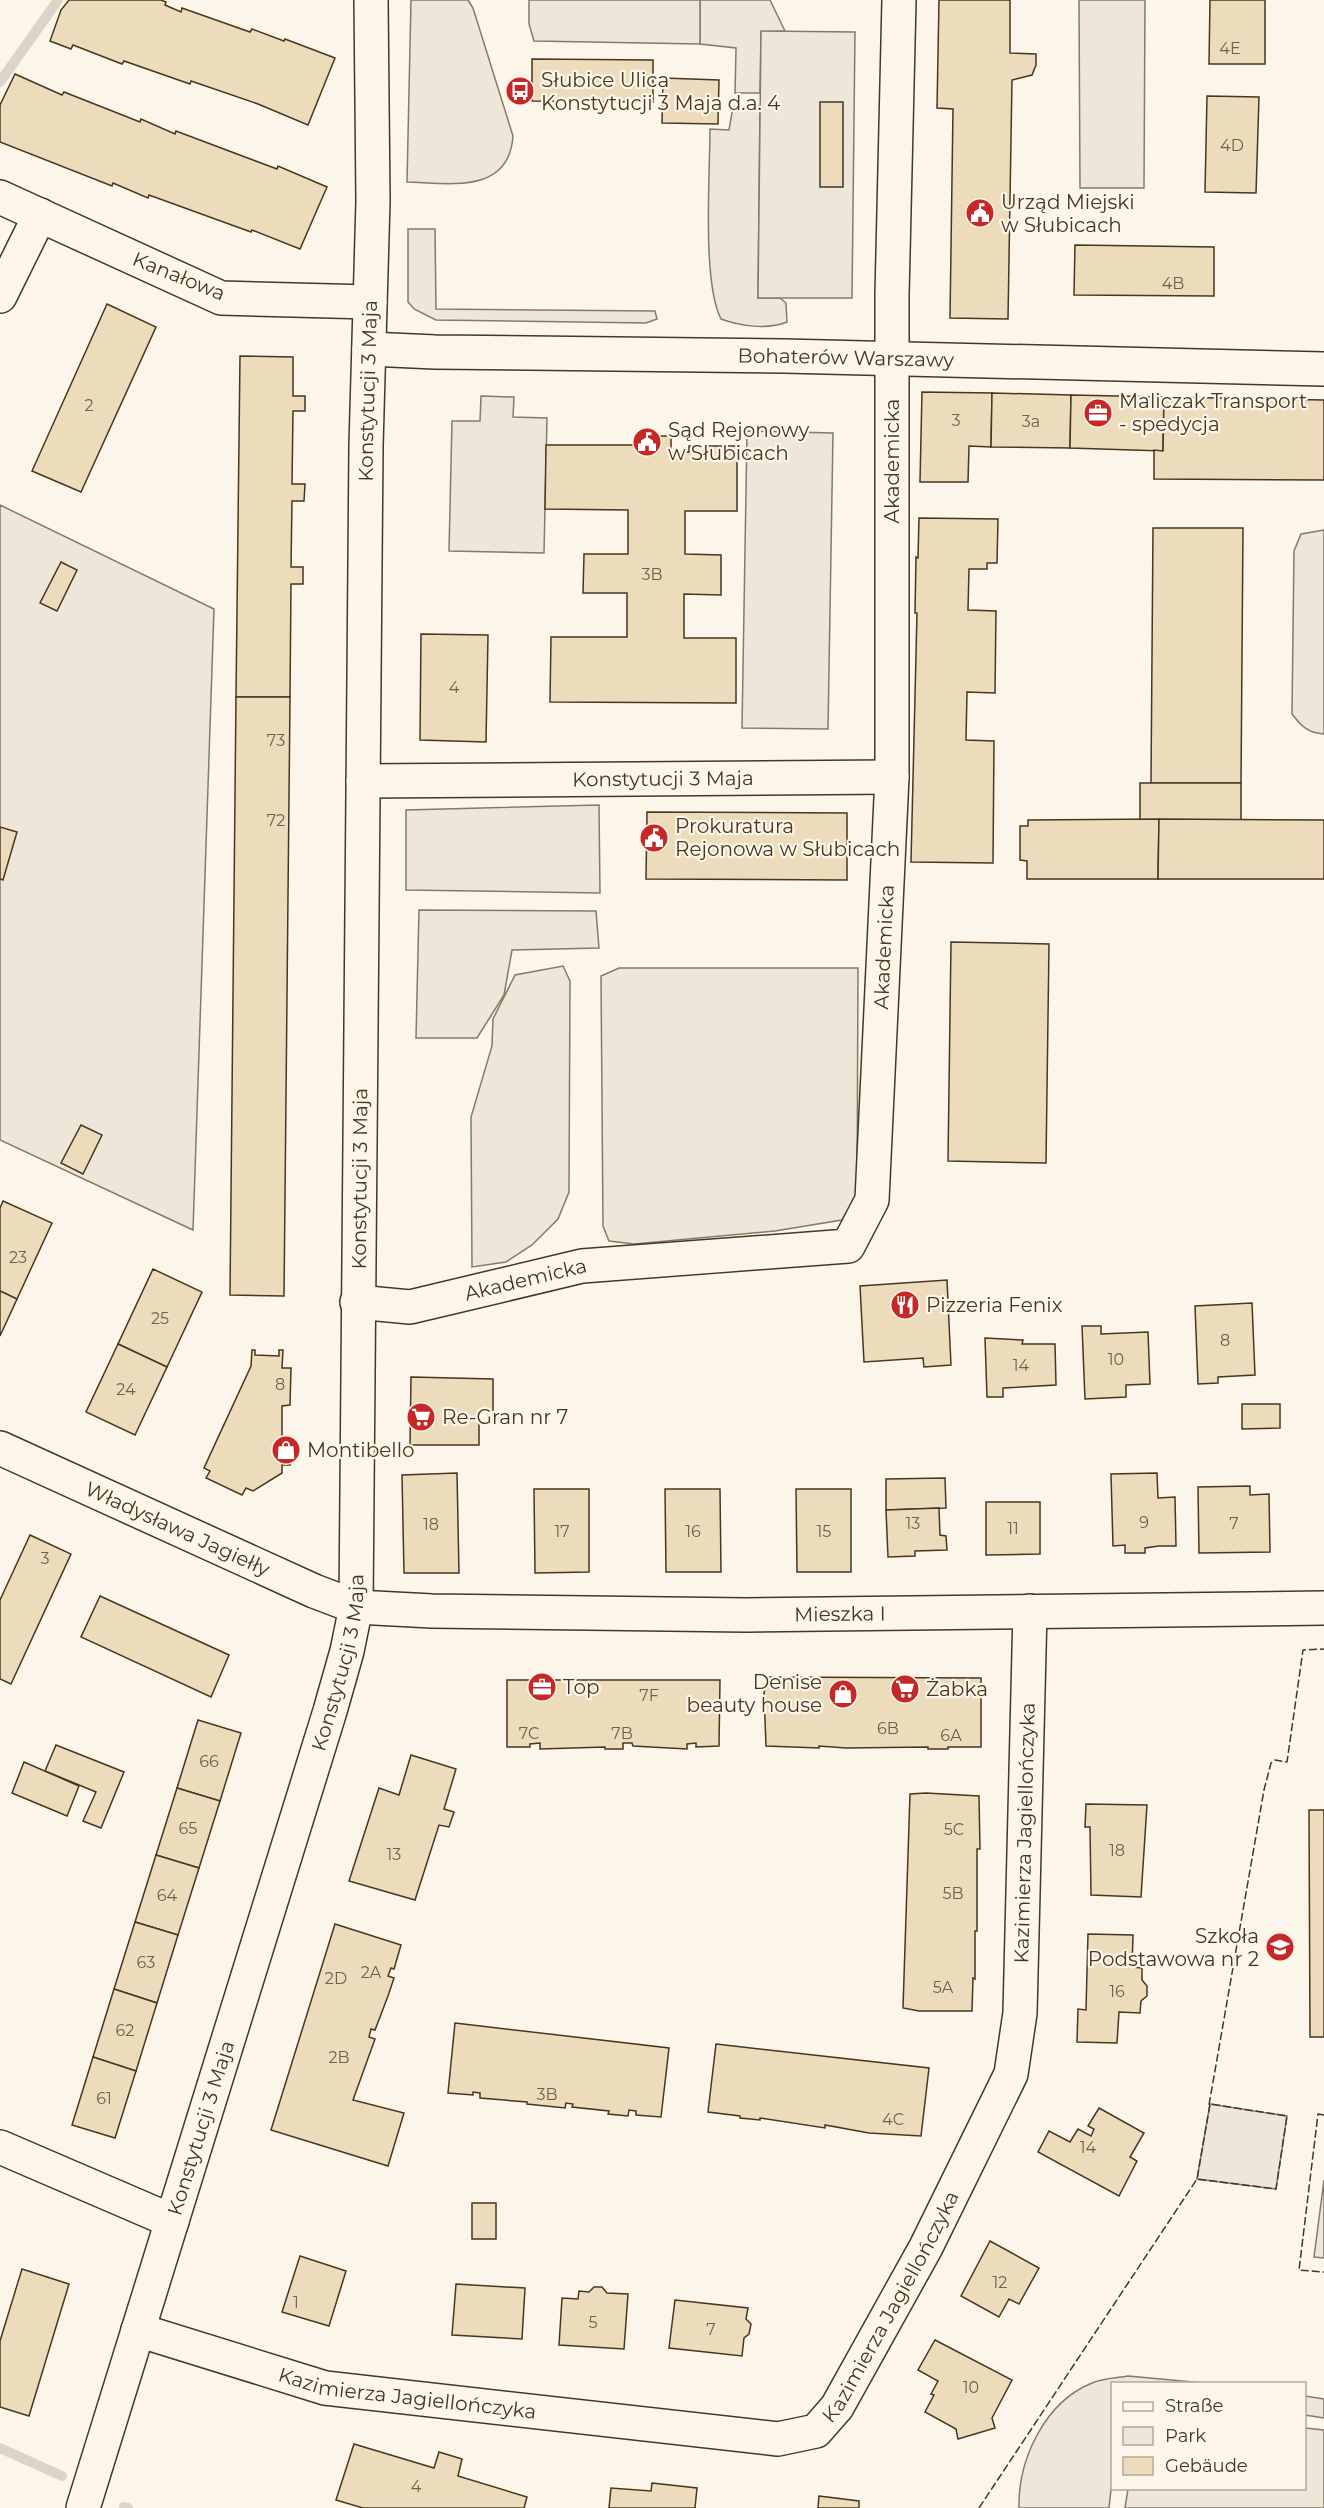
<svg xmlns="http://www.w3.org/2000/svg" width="1324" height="2508" font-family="Montserrat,sans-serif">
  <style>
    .green { fill: #ede6d9; stroke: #887966; stroke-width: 1.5 }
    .parking { fill: #ede7d9; stroke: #887966; stroke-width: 1.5 }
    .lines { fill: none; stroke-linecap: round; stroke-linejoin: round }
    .stream { stroke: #dcd4c6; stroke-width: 10 }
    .building { fill: #ecdcbc; stroke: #4a3520; stroke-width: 1.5 }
    .street-casing { stroke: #4a3520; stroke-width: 36 }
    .street { stroke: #fbf6e9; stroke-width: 33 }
    .fence { stroke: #4a3520; stroke-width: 1.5; stroke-dasharray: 8 3; stroke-linecap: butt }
    .labels { text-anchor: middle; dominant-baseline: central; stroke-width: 4.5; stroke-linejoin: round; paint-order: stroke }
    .number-label { font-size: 16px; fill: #725f47 }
    .poi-label { font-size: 20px; fill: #4a3520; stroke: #fbf6e9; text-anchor: start }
    .street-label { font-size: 20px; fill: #4a3520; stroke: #fbf6e9 }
  </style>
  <rect width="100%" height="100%" fill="#fbf6e9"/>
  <g class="green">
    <path d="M411 0H468L473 8 513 136C509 195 449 183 407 182Z"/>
    <path d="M700 0H770L785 31 761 32 760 93H735L736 48 700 44Z"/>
    <path d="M760 106 758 298H780L786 303 787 322C767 330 740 326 721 319 702 282 710 174 710 129L729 130 733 107Z"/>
    <path d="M408 229H435L436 309 655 311 657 319 646 323 436 320 414 309 408 302Z"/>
    <path d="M0 505 214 609 193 1230 0 1140Z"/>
    <path d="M1324 530V734C1308 733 1301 726 1292 714L1294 551 1301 534Z"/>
    <path d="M563 966 570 981 569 1192 558 1219 532 1245 506 1262 472 1267 471 1117 492 1046 493 1019 515 975Z"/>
    <path d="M619 968H858L857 1196 842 1220 775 1231 634 1244 609 1241 603 1226 601 976Z"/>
    <path d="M1210 2104 1287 2116 1276 2189 1197 2179Z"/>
    <path d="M1324 2180V2258L1314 2257Z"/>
    <path d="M1128 2376 1204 2383 1112 2384V2480L1109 2508H1019C1018 2459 1045 2402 1092 2383 1103 2378 1117 2378 1128 2376Z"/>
    <path d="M1305 2396 1324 2399V2418L1305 2415Z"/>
    <path d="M1305 2428 1324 2430V2508H1125L1128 2489 1304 2488Z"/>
  </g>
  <g class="parking">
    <path d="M529 0H700V44L534 41 529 24Z"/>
    <path d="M1079 0H1145L1144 188H1080Z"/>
    <path d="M761 31 855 32 852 298H758Z"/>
    <path d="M481 396 514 397 513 417 547 418 544 553 449 551 452 421H480Z"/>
    <path d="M747 431 833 433 828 729 742 728Z"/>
    <path d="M599 805 600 893 406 890V810Z"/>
    <path d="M419 910 596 911 599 948 512 950 504 995 477 1038H416Z"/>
  </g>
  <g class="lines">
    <g class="stream">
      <path d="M0 82 58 0"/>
      <path d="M0 2448 62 2476"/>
      <path d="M124 2507 128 2508"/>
    </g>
  </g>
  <g class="building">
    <path d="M69 0H161L166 2 165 5 181 12 182 8 250 32 252 29 284 41 285 39 335 58 308 125 258 104 191 81 190 84 124 61 122 64 73 45 71 49 50 41 61 10Z"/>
    <path d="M939 0H1010V53L1036 54V65L1032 75 1012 80 1008 319 950 318 953 109 937 108Z"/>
    <path d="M1210 0H1265V64H1209Z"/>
    <path d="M532 59 653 60V102L532 101Z"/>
    <path d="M15 74 62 95 64 92 140 122 141 119 175 134 176 131 277 169 278 166 327 187 300 249 252 230 251 232 149 195 148 198 113 183 112 186 0 142V105Z"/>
    <path d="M663 78 719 80 718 124 662 123Z"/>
    <path d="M1207 96 1259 97 1256 193 1205 192Z"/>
    <rect x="820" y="102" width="23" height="85"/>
    <path d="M1075 245 1214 247V296L1074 295Z"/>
    <path d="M107 304 156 327 81 492 32 471Z"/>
    <path d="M240 356 293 357V396H305V411H293L292 484H305L304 501H292L291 567H303V584H291L290 697H236Z"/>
    <path d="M922 392 992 393 991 447 969 446 968 482H920Z"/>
    <path d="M992 393 1071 395 1070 448 991 447Z"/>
    <path d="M1071 395 1164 397 1163 451 1070 448Z"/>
    <path d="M1164 397 1324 400V480L1154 479V450L1163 451Z"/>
    <path d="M643 436H671V452H689V446H737V511H685V554L721 555V595L684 594V638H736V703L550 702 551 637H627V593H583L584 554H628V510L545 509 546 445H642Z"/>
    <path d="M919 518 998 519 997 563H987V569H969L968 610 996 611 995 693 967 692 966 740 994 741 993 863 911 862 917 613H915L916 557 918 558Z"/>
    <path d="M1153 528H1243L1241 783H1151Z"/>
    <path d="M61 562 77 570 57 611 40 603Z"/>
    <path d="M421 634 488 635 486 742 420 740Z"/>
    <path d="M236 697H290L284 1296 230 1295Z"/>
    <rect x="1140" y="783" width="101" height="37"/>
    <path d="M647 812 847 813V880L646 879Z"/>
    <path d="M1159 819 1158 879H1027V861L1020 860V826H1028V820Z"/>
    <path d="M1159 819 1324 820V879H1158Z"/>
    <path d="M0 827 17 832 3 880 0 879Z"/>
    <path d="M951 942 1049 944 1046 1163 948 1161Z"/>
    <path d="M81 1125 102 1135 83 1174 61 1163Z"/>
    <path d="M3 1201 52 1223 17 1299 0 1291V1208Z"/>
    <path d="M153 1269 202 1292 167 1367 118 1344Z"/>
    <path d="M947 1280 951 1365 924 1367 923 1358 864 1362 860 1286Z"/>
    <path d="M0 1291 17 1299 0 1336Z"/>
    <path d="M1252 1303 1255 1375 1218 1377V1383L1198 1384 1195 1306Z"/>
    <path d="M1082 1326H1101V1334L1148 1332 1150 1384 1126 1385V1397L1085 1399Z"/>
    <path d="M985 1338 1023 1340 1022 1344H1055L1056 1385 1003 1388V1397H987Z"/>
    <path d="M118 1344 167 1367 135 1435 86 1412Z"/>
    <path d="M252 1350H255V1355L279 1356V1350H283L282 1368H291L290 1405 282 1406V1441H290V1465H282V1473L253 1491 246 1488 242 1495 206 1478 210 1471 204 1468 251 1366Z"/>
    <path d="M411 1377 493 1379V1411H479V1445H410Z"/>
    <path d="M1242 1404H1280V1428L1242 1429Z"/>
    <path d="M457 1473 459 1573H404L402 1475Z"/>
    <path d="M1157 1473 1158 1498 1175 1497 1176 1546H1159L1145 1548V1553H1125V1545L1113 1546 1111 1474Z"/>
    <path d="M945 1478 946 1508 886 1510V1479Z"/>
    <path d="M1250 1486V1495L1269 1494 1270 1552 1199 1553 1198 1487Z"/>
    <path d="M534 1489H589V1572L535 1573Z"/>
    <path d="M665 1489H720L721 1572H666Z"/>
    <path d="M796 1489H851V1572H797Z"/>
    <path d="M986 1502H1040V1554L986 1555Z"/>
    <path d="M939 1508 940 1535 946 1536 947 1550 915 1551V1556L888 1557 886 1510Z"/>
    <path d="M30 1535 71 1554 11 1684 0 1679V1600Z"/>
    <path d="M100 1596 229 1655 211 1697 81 1637Z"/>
    <path d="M767 1677 981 1678V1747H948V1749H928V1747L846 1748 819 1746V1748L766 1746 764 1693Z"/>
    <path d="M507 1680H720L719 1746 696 1747V1743L687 1744V1749L633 1746 632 1743H623V1749H605V1747L540 1749V1743L530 1744V1747H507Z"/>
    <path d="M198 1720 241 1733 220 1801 177 1788Z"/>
    <path d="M56 1745 124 1772 101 1828 83 1821 96 1792 45 1771Z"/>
    <path d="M411 1755 456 1769 444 1809 454 1812 449 1827 439 1825 415 1900 349 1881 379 1788 399 1795Z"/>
    <path d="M24 1762 79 1786 67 1816 12 1793Z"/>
    <path d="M177 1788 220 1801 199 1868 156 1855Z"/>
    <path d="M926 1793 979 1796 980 1849H977V1931H975V1979L973 1978 972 2011H919L903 2008 910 1794Z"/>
    <path d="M1086 1804 1147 1805 1141 1897 1091 1895 1090 1827H1085Z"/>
    <path d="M1309 1810H1324V2037H1310Z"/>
    <path d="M156 1855 199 1868 178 1935 135 1922Z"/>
    <path d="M135 1922 178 1935 157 2003 114 1989Z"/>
    <path d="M335 1924 401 1945 394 1969 391 1968 388 1976 394 1978 388 1996 375 2030 371 2029 369 2037 375 2039 353 2100 404 2113 388 2166 271 2130Z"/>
    <path d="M1088 1934 1133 1935 1132 1967 1142 1968V1980L1147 1986V1996L1141 2001 1140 2013 1119 2012 1117 2043 1077 2042 1078 2009 1086 2010Z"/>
    <path d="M114 1989 157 2003 136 2071 93 2057Z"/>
    <path d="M455 2023 669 2048 661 2117 636 2115V2111L629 2110 628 2116 608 2114 609 2111 572 2107 573 2104 566 2103 565 2108 527 2104V2102L480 2098V2093L473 2092V2095L448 2093Z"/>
    <path d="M716 2044 929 2068 921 2136 869 2133 825 2125V2128L760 2118V2120L740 2118V2116L708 2112Z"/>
    <path d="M93 2057 136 2071 115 2138 72 2125Z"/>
    <path d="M1099 2108 1144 2133 1130 2157 1137 2161 1119 2196 1038 2152 1049 2131 1070 2142 1078 2129 1091 2136 1094 2129 1088 2126Z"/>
    <rect x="472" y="2203" width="24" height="36"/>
    <path d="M990 2241 1039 2268 1019 2304 1009 2299 999 2317 961 2296Z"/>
    <path d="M300 2256 346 2271 329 2326 282 2312Z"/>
    <path d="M22 2269 69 2284 29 2416 0 2407V2341Z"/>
    <path d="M456 2284 525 2288 522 2339 452 2335Z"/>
    <path d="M594 2287H602L607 2293 628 2294 624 2349 559 2345 562 2298 578 2299 579 2291 589 2292Z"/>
    <path d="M675 2300 748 2308 746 2319 751 2324 749 2334 744 2338 742 2356 669 2348Z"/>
    <path d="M935 2340 1012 2380 992 2418 995 2428 958 2439 956 2429 925 2412 934 2395 931 2394 938 2381 918 2370Z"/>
    <path d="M354 2444 434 2468 439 2452 462 2459 458 2476 527 2497 524 2508H363L336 2500Z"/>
    <path d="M652 2483 697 2488 695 2508H609L611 2488 651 2491Z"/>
    <path d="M819 2496 859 2501V2508H818Z"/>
  </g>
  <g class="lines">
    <g class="street-casing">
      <g id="street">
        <path d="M0 197 221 298 370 302"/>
        <path d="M0 296 40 215"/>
        <path id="s1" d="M369 349 435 352 784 356 1324 369"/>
        <path id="s2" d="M363 781 892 777"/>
        <path id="s3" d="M357 1302 410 1307 582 1266 848 1246 872 1200 892 777V295L899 0"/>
        <path id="s4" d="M0 1448 314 1591 356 1607 432 1611 746 1615 1324 1608"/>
        <path d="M0 2147 172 2221"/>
        <path id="s5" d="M138 2330 325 2388 778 2439 816 2431 837 2407 926 2247 1011 2074 1020 2013 1030 1611"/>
        <path id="s6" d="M83 2508 330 1711 347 1651 356 1607 366 446 373 201 371 0"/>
      </g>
    </g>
    <use href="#street" class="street"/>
    <g class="fence">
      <path d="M1209 2105 1264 1790 1271 1763 1275 1760 1287 1762 1303 1650 1324 1649"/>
      <path d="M1324 2115 1318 2114 1299 2270 1324 2272"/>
      <path d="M979 2508 1197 2179 1210 2104 1287 2116 1276 2189 1197 2179"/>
    </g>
  </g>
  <defs>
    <g id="bus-disc" transform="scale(1.5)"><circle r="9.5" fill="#c62828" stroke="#fbf6e9"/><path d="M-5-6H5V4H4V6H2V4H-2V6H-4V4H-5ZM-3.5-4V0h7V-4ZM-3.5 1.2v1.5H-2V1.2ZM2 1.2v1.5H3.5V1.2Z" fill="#fff"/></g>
    <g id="civic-disc" transform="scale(1.5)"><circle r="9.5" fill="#c62828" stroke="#fbf6e9"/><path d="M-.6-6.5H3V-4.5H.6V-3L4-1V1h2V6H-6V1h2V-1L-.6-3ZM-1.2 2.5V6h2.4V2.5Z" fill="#fff"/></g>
    <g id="office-disc" transform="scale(1.5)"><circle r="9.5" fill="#c62828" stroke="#fbf6e9"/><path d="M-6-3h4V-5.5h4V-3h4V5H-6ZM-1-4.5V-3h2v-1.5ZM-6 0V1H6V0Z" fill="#fff"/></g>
    <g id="restaurant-disc" transform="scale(1.5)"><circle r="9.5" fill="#c62828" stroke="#fbf6e9"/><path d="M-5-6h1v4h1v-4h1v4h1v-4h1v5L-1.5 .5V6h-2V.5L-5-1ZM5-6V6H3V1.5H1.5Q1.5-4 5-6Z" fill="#fff"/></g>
    <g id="supermarket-disc" transform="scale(1.5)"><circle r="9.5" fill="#c62828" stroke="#fbf6e9"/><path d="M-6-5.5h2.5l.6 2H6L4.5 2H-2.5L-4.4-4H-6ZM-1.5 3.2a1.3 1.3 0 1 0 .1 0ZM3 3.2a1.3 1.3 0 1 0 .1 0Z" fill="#fff"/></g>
    <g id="shop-disc" transform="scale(1.5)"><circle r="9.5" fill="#c62828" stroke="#fbf6e9"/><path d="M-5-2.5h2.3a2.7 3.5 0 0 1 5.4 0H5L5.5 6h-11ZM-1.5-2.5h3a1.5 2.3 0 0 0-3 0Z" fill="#fff"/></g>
    <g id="school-disc" transform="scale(1.5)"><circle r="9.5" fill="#c62828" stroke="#fbf6e9"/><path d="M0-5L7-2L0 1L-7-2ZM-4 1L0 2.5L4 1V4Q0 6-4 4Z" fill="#fff"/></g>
  </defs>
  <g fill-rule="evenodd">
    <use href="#bus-disc" x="520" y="91"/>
    <use href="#civic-disc" x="980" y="213"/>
    <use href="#office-disc" x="1098" y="413"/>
    <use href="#civic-disc" x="647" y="442"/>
    <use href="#civic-disc" x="654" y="838"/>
    <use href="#restaurant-disc" x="905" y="1305"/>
    <use href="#supermarket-disc" x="421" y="1417"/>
    <use href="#shop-disc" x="286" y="1450"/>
    <use href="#office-disc" x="542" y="1687"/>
    <use href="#supermarket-disc" x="905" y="1689"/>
    <use href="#shop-disc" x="843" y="1694"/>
    <use href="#school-disc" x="1280" y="1947"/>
  </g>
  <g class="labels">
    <g class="number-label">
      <text x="1230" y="48">4E</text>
      <text x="1232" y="145">4D</text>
      <text x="1173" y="283">4B</text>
      <text x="89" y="405">2</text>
      <text x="956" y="420">3</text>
      <text x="1031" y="421">3a</text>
      <text x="652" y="574">3B</text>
      <text x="454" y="687">4</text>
      <text x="276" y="740">73</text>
      <text x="276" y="820">72</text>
      <text x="18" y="1257">23</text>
      <text x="160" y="1318">25</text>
      <text x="1225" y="1340">8</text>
      <text x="1116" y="1359">10</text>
      <text x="1021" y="1365">14</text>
      <text x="280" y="1384">8</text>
      <text x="126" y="1389">24</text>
      <text x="1144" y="1522">9</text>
      <text x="913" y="1523">13</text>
      <text x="1234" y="1523">7</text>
      <text x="431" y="1524">18</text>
      <text x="1013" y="1528">11</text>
      <text x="562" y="1531">17</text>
      <text x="693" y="1531">16</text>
      <text x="824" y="1531">15</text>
      <text x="45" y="1558">3</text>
      <text x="649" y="1695">7F</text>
      <text x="888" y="1728">6B</text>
      <text x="529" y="1733">7C</text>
      <text x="622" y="1733">7B</text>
      <text x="951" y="1735">6A</text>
      <text x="209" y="1761">66</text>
      <text x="188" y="1828">65</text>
      <text x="954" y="1829">5C</text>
      <text x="1117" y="1850">18</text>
      <text x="394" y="1854">13</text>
      <text x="953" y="1893">5B</text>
      <text x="167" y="1895">64</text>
      <text x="146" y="1962">63</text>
      <text x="371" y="1972">2A</text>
      <text x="336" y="1978">2D</text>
      <text x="943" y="1987">5A</text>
      <text x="1117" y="1991">16</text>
      <text x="125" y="2030">62</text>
      <text x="339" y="2057">2B</text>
      <text x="547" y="2094">3B</text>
      <text x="104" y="2098">61</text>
      <text x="893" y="2119">4C</text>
      <text x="1088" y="2147">14</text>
      <text x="1000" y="2282">12</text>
      <text x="296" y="2302">1</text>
      <text x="593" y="2322">5</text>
      <text x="711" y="2329">7</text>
      <text x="971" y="2387">10</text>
      <text x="416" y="2486">4</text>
    </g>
    <g class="poi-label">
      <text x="541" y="80">Słubice Ulica<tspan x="541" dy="23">Konstytucji 3 Maja d.a. 4</tspan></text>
      <text x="1001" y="202">Urząd Miejski<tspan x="1001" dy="23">w Słubicach</tspan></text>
      <text x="1119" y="401">Maliczak Transport<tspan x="1119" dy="23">- spedycja</tspan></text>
      <text x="668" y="430">Sąd Rejonowy<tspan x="668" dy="23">w Słubicach</tspan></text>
      <text x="675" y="826">Prokuratura<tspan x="675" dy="23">Rejonowa w Słubicach</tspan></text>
      <text x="926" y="1305">Pizzeria Fenix</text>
      <text x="442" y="1417">Re-Gran nr 7</text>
      <text x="307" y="1450">Montibello</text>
      <text x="822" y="1682" text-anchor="end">Denise<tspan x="822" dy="23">beauty house</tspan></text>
      <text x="563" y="1687">Top</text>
      <text x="926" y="1689">Żabka</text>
      <text x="1259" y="1936" text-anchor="end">Szkoła<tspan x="1259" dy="23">Podstawowa nr 2</tspan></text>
    </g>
    <g class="street-label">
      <text transform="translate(179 276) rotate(22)">Kanałowa</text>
      <text stroke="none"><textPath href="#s1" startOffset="477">Bohaterów Warszawy</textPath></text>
      <text stroke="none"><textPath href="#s6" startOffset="2158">Konstytucji 3 Maja</textPath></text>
      <text transform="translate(892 461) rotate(-90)">Akademicka</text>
      <text stroke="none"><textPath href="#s2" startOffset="300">Konstytucji 3 Maja</textPath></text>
      <text stroke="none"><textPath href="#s3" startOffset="802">Akademicka</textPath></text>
      <text stroke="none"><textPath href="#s6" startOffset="1370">Konstytucji 3 Maja</textPath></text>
      <text stroke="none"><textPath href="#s3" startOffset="172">Akademicka</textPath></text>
      <text stroke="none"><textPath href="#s4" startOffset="195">Władysława Jagiełły</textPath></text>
      <text stroke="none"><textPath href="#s4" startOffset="874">Mieszka I</textPath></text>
      <text stroke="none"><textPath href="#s6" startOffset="884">Konstytucji 3 Maja</textPath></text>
      <text stroke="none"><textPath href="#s5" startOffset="1340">Kazimierza Jagiellończyka</textPath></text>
      <text stroke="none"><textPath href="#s6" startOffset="398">Konstytucji 3 Maja</textPath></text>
      <text stroke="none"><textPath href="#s5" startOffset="836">Kazimierza Jagiellończyka</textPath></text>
      <text stroke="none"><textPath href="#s5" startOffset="278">Kazimierza Jagiellończyka</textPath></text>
    </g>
  </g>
  <rect x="1111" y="2382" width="195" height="108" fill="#fbf6e9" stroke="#b4a999" stroke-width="1.5"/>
  <rect x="1123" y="2402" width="30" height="9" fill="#fbf6e9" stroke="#b4a999" stroke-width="1.5"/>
  <text x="1165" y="2412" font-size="18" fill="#4a3520">Straße</text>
  <rect x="1123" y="2427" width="30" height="18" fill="#ede6d9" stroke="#b4a999" stroke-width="1.5"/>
  <text x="1165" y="2442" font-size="18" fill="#4a3520">Park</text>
  <rect x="1123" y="2457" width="30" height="18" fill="#ecdcbc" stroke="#b4a999" stroke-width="1.5"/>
  <text x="1165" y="2472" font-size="18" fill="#4a3520">Gebäude</text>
</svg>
